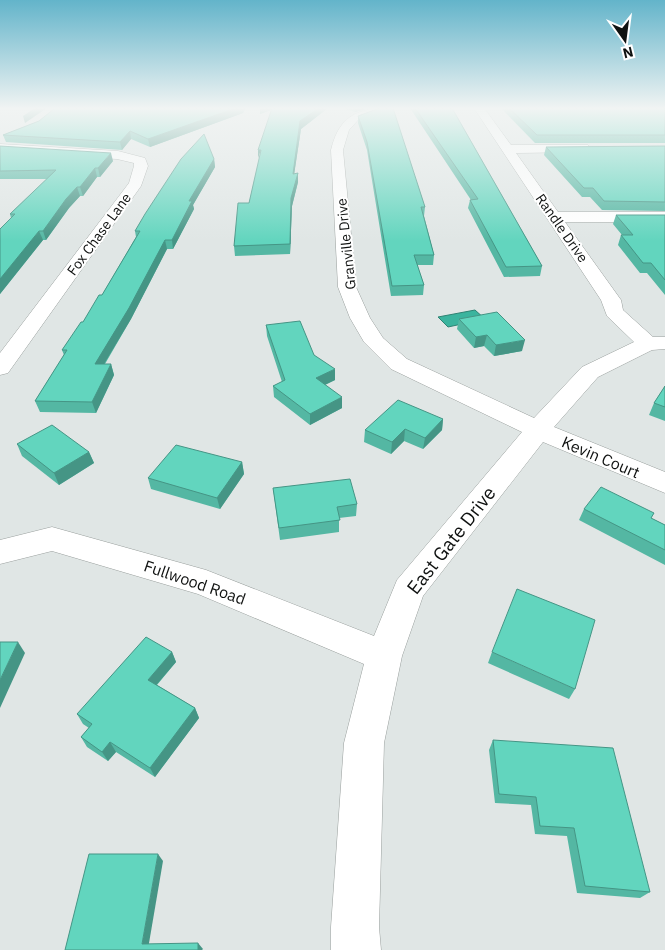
<svg xmlns="http://www.w3.org/2000/svg" width="665" height="950" font-family="'IBM Plex Sans',sans-serif">
  <style>
    .water { fill: #3bb49e; stroke: #2e8373 }
    .lines { fill: none; stroke-linecap: round; stroke-linejoin: round }
    .minor-casing { stroke: #999f9d; stroke-width: 1 }
    .minor { fill: #fff; fill-rule: evenodd }
    .wall { fill: #54b7a3 }
    .shaded-wall { fill: #459585 }
    .building { fill: #62d5be; stroke: #459585 }
    .labels { text-anchor: middle; dominant-baseline: central; stroke-width: 4; stroke-linejoin: round; paint-order: stroke }
    .far-street-label { font-size: 14px; fill: #0f1110; stroke: #fff }
    .street-label { font-size: 16px; fill: #0f1110; stroke: #fff }
    .near-street-label { font-size: 19px; fill: #0f1110; stroke: #fff }
  </style>
  <rect width="100%" height="100%" fill="#e0e6e5"/>
  <path class="water" d="M475 310 485 319 448 327 438 317Z"/>
  <g class="lines">
    <g class="minor-casing">
      <g id="minor">
        <path d="M396 108 358 120 349 130 343 150 356 287 370 318 383 338 407 359 534 418 582 367 634 342 607 316 601 300 474 108H484L511 145H588L590 148 584 152 516 153 558 212H665V222H565L621 300 623 310 653 337H665V349L652 350 598 377 554 427 665 472V493L543 442 423 596 402 656 384 743 379 927 381 950H331V927L344 743 364 664 198 594 52 551 0 564V540L52 527 206 570 374 636 397 580 522 432 391 369 364 342 350 318 338 287 331 150C340 112 361 108 396 108Z"/>
        <path d="M0 144 118 151 145 158 148 166 141 186 8 373 0 375V353L129 183 134 166V163L117 159 0 152Z"/>
      </g>
    </g>
    <use href="#minor" class="minor"/>
  </g>
  <g class="wall">
    <path d="M260 108H328L301 129 294 174 298 173V182L292 206 290 254 235 256 234 246 249 203 271 110 260 114Z"/>
    <path d="M343 108H369L355 112Z"/>
    <path d="M410 108H452L542 266 540 276 504 277 468 208 470 200H471Z"/>
    <path d="M501 108H665V143H535Z"/>
    <path d="M243 113 150 147 131 139 122 150 6 142 3 135 39 121Z"/>
    <path d="M358 116 425 207 424 216 434 255 433 265H417L424 285 423 295 391 296 367 150 358 123Z"/>
    <path d="M0 146 113 161 100 177H97L83 196H80L69 208 46 240H43L0 294V229L11 218 10 214 47 179H0Z"/>
    <path d="M665 146V211L602 210 590 197H582L544 155 546 147Z"/>
    <path d="M214 159 215 167 193 205 194 209 173 249H167L131 319 105 364H111L114 375 96 413 40 412 35 401 64 355 62 350 83 322 102 295 136 237 135 231Z"/>
    <path d="M616 215H665V295L647 273H640L618 245 621 235H622L613 224Z"/>
    <path d="M459 319 522 351 494 356 484 346 474 348 457 329Z"/>
    <path d="M266 325 314 355 335 380 325 385 342 408 310 425 274 397 273 386 282 382 267 336Z"/>
    <path d="M665 386V421L649 415 654 403Z"/>
    <path d="M443 419 442 430 423 449 404 441 391 454 364 442 365 430Z"/>
    <path d="M17 444 89 452 94 463 59 485 22 456Z"/>
    <path d="M242 462 244 474 220 509 151 489 148 478Z"/>
    <path d="M273 488 357 504 356 516 339 518V532L280 540Z"/>
    <path d="M584 509 654 513 651 518 665 525V565L579 520Z"/>
    <path d="M172 652 176 662 157 685 195 708 199 718 155 777 116 752 108 761 87 747 81 737 89 728 83 724 77 714Z"/>
    <path d="M492 652 575 689 569 699 488 663Z"/>
    <path d="M493 740 650 892 640 898 577 893 567 836 535 834 531 805 495 803 489 750Z"/>
  </g>
  <g class="shaded-wall">
    <path d="M35 108H47L25 123 23 116Z"/>
    <path d="M236 108H246L243 113 150 147 148 139Z"/>
    <path d="M260 108H274V109L260 114Z"/>
    <path d="M319 108H328L301 129 293 182V174L300 121Z"/>
    <path d="M355 108H369L355 112Z"/>
    <path d="M130 131 131 139 122 150 120 142Z"/>
    <path d="M258 150H261L258 158Z"/>
    <path d="M111 153 113 161 100 177 98 168Z"/>
    <path d="M214 159 215 167 193 205 194 209 173 249 172 240 189 201Z"/>
    <path d="M95 168 97 177 83 196 80 187Z"/>
    <path d="M298 173V182L292 206 290 254V244L291 198Z"/>
    <path d="M77 187 80 196 69 208 46 240 43 231 66 199Z"/>
    <path d="M39 231 43 240 0 294V279Z"/>
    <path d="M165 240 167 249 131 319 98 374 95 364Z"/>
    <path d="M487 335 484 346 474 348 476 337Z"/>
    <path d="M525 340 522 351 494 356 496 345Z"/>
    <path d="M111 364 114 375 96 413 92 402Z"/>
    <path d="M335 369V380L316 389V378Z"/>
    <path d="M342 397V408L310 425V414Z"/>
    <path d="M443 419 442 430 423 449 425 438Z"/>
    <path d="M405 429 404 441 391 454 392 442Z"/>
    <path d="M89 452 94 463 59 485 54 473Z"/>
    <path d="M242 462 244 474 220 509 217 498Z"/>
    <path d="M18 642 25 653 0 708V680Z"/>
    <path d="M172 652 176 662 152 690 148 680Z"/>
    <path d="M195 708 199 718 155 777 150 768Z"/>
    <path d="M110 742 116 752 108 761 102 752Z"/>
    <path d="M158 854 163 861 148 949 142 944Z"/>
    <path d="M198 943 203 949 202 950H198Z"/>
  </g>
  <g class="building">
    <path d="M55 108H236L148 139 130 131 120 142 3 135 39 121Z"/>
    <path d="M272 108H319L300 121 293 174 298 173 291 198 290 244 234 246 238 203H249L261 150H258Z"/>
    <path d="M380 108H393L425 207H421L434 255H414L424 285 392 286 367 142 358 116Z"/>
    <path d="M415 108H452L542 266 506 267 470 200 478 199Z"/>
    <path d="M509 108H665V135H537Z"/>
    <path d="M204 134 214 159 189 201H192L172 240H165L129 308 95 364H111L92 402 35 401 67 350H62L81 322H83L99 295H102L140 231H135L145 214 181 159Z"/>
    <path d="M0 146 111 153 98 168H95L80 187H77L66 199 43 231H39L0 279V229L15 214H10L56 170 0 171Z"/>
    <path d="M665 146V202L604 201 593 188H584L546 147Z"/>
    <path d="M616 215H665V280L651 263H643L621 235H633Z"/>
    <path d="M497 312 525 340 496 345 487 335 476 337 459 319Z"/>
    <path d="M300 321 314 355 335 369 316 378 342 397 310 414 273 386 285 380 266 325Z"/>
    <path d="M665 386V407L654 403Z"/>
    <path d="M398 400 443 419 425 438 405 429 392 442 365 430Z"/>
    <path d="M52 425 89 452 54 473 17 444Z"/>
    <path d="M176 445 242 462 217 498 148 478Z"/>
    <path d="M350 479 357 504 337 507 340 520 279 528 273 488Z"/>
    <path d="M601 487 654 513 651 518 665 525V550L584 509Z"/>
    <path d="M517 589 595 620 575 689 492 652Z"/>
    <path d="M146 637 172 652 148 680 195 708 150 768 110 742 102 752 81 737 92 724 77 714Z"/>
    <path d="M0 642H18L0 680Z"/>
    <path d="M493 740 613 748 650 892 585 886 574 828 540 826 536 797 499 794Z"/>
    <path d="M89 854H158L142 944 198 943V950H65Z"/>
  </g>
  <linearGradient id="sky" x2="0" y2="1"><stop stop-color="#63b4ca"/><stop offset="0.45" stop-color="#f1f4f3"/><stop offset="1" stop-color="#f1f4f3" stop-opacity="0"/></linearGradient>
  <rect width="665" height="241" fill="url(#sky)"/>
  <g class="labels">
    <g class="far-street-label">
      <text transform="translate(562 228) rotate(55)">Randle Drive</text>
      <text transform="translate(99 234) rotate(-54)">Fox Chase Lane</text>
      <text transform="translate(346 244) rotate(-96)">Granville Drive</text>
    </g>
    <g class="street-label">
      <text transform="translate(601 457) rotate(23)">Kevin Court</text>
      <text transform="translate(195 582) rotate(19)">Fullwood Road</text>
    </g>
    <g class="near-street-label">
      <text transform="translate(451 540) rotate(-52)">East Gate Drive</text>
    </g>
  </g>
  <g transform="translate(625 40) rotate(166)" stroke="#ffffff" stroke-width="4" paint-order="stroke">
  <path d="M0-4L9 19L0 12L-9 19Z" fill="#0f1110"/>
  <text y="-8" font-size="14" font-weight="bold" text-anchor="middle" fill="#0f1110">N</text>
  </g>
</svg>
